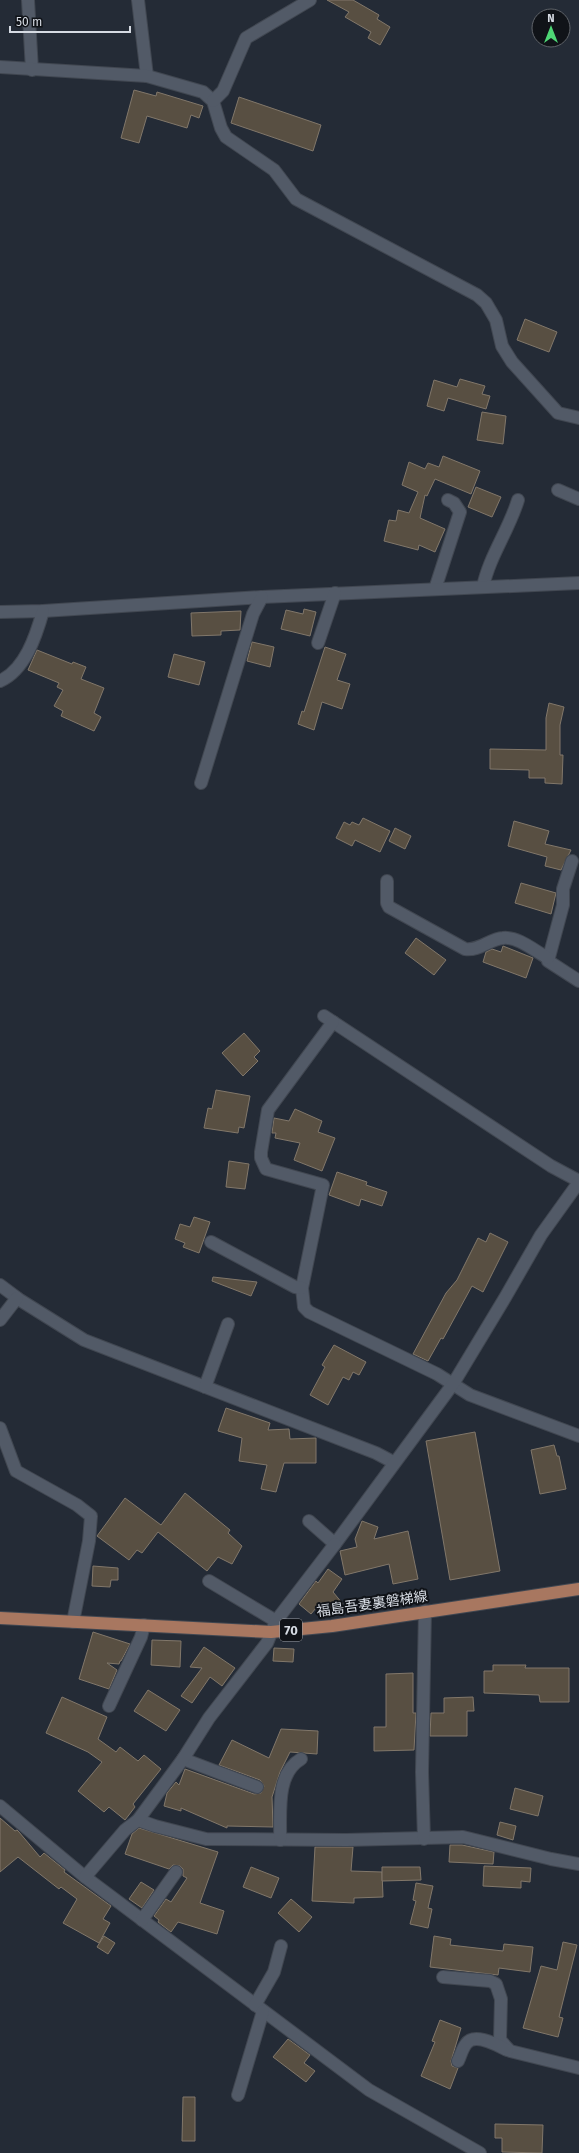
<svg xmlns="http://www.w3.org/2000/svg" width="579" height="2153" font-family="'Fira Sans','Noto Sans JP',sans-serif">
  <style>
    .building { fill: #584f42; stroke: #81776a }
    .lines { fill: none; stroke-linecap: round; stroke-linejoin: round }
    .minor-casing { stroke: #414751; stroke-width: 14 }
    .major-casing { stroke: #414751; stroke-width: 14 }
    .minor { stroke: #525a67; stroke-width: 12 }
    .major { stroke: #a87760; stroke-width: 12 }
    .labels { text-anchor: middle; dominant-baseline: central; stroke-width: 4; stroke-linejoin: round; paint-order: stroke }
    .shield { fill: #101318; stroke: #9b9fa6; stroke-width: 1 }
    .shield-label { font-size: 13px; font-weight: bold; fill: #d6dbe3 }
    .street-label { font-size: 14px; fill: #d6dbe3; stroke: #101318 }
  </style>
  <rect width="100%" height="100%" fill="#242b36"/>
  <g class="building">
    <path d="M327 0H353L379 15 377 19 390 27 380 45 368 38 371 32 345 17 349 12Z"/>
    <path d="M134 90 156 96 157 92 203 106 199 118 191 115 187 128 147 116 139 143 121 138Z"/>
    <path d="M239 97 321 125 313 151 231 123Z"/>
    <path d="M525 319 557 332 549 352 517 340Z"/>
    <path d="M460 379 485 386 482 394 490 396 486 409 448 398 444 411 427 406 434 380 457 387Z"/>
    <path d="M482 412 506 416 503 444 477 440Z"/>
    <path d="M443 456 480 471 471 494 435 479 427 496 425 495 420 518 445 529 435 552 419 545 418 550 384 541 389 520 396 521 398 510 409 513 418 492 402 485 409 462 425 469 428 463 439 467Z"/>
    <path d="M476 487 501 497 492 517 468 507Z"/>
    <path d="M304 609 316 612 310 636 281 629 286 610 303 614Z"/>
    <path d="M241 611 240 630 221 631V635L192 636 191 613Z"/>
    <path d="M252 642 274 647 270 667 247 661Z"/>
    <path d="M325 647 346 654 337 680 350 684 342 709 322 702 314 730 298 724 302 711 304 712Z"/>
    <path d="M37 650 72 664 73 662 86 667 81 679 104 688 94 713 101 717 94 731 61 716 63 711 54 706 63 690 57 687 59 683 28 670Z"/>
    <path d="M174 654 205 662 199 685 168 677Z"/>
    <path d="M549 703 564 707 560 725V755H563L562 784 545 783V778H529V770L490 769V749L546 750V718Z"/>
    <path d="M363 818 390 831 380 852 355 840 352 846 336 838 344 822 350 825 352 822 359 825Z"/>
    <path d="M514 821 549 831 545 844 571 850 561 870 545 866 547 857 508 846Z"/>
    <path d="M395 828 411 836 405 849 389 841Z"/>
    <path d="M521 883 556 893 551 914 515 903Z"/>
    <path d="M416 938 446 960 434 975 405 953Z"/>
    <path d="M503 946 533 958 526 978 483 962 486 952 492 949 501 952Z"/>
    <path d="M244 1033 260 1051 254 1057 258 1061 243 1076 222 1053Z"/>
    <path d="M216 1090 250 1096 244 1128 239 1127 238 1133 204 1128 208 1108 212 1109Z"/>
    <path d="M295 1109 322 1121 318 1132 335 1138 322 1171 294 1160 300 1143 275 1138 276 1133H272L274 1118 289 1121Z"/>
    <path d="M229 1161 249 1164 245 1189 226 1187Z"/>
    <path d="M337 1172 367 1182 366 1185 387 1192 382 1206 361 1199 359 1206 329 1195Z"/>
    <path d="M194 1217 210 1222 199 1253 183 1247 185 1243 175 1239 180 1224 190 1227Z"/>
    <path d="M490 1233 508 1242 483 1292 472 1286 443 1339 441 1338 428 1361 413 1354 446 1293 457 1280 478 1238 486 1242Z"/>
    <path d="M213 1277 257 1282 251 1296 212 1281Z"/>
    <path d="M334 1345 366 1362 359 1375 353 1372 349 1380 343 1377 328 1405 310 1395 325 1367 322 1365Z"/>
    <path d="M226 1408 270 1423 268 1430 289 1429 290 1439 316 1438V1463H284L276 1492 261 1489 267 1465 239 1461 242 1438 218 1431Z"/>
    <path d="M475 1432 500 1571 450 1580 426 1441Z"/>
    <path d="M554 1445 557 1456H559L566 1489 540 1494 531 1450Z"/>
    <path d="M185 1493 230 1530 228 1533 242 1546 232 1564 218 1557 207 1571 158 1532 142 1553 137 1550 129 1560 97 1536 125 1498 161 1525Z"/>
    <path d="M362 1521 378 1527 374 1539 408 1531 418 1579 393 1584 389 1564 345 1575 340 1551 357 1547 355 1539Z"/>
    <path d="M93 1566 118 1568V1580H111L110 1587 92 1586Z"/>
    <path d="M328 1569 342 1579 333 1592 343 1604 332 1614 321 1602 311 1614 299 1604 316 1581 318 1583Z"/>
    <path d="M93 1632 130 1644 121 1661H120L119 1664 107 1663 117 1670 109 1689 79 1679Z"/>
    <path d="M152 1640 181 1641 180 1667 151 1665Z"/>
    <path d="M204 1647 235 1668 222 1686 210 1677 192 1703 181 1696 202 1668 190 1667Z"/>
    <path d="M274 1648 294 1649 293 1662 273 1661Z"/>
    <path d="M493 1665H526L525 1668H569V1702H540L539 1695 484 1693V1671H493Z"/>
    <path d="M413 1673V1713H416L414 1750 374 1751V1727H386V1674Z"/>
    <path d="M148 1690 180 1710 166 1731 134 1711Z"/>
    <path d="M62 1697 107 1717 98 1739 116 1752 120 1747 138 1761 144 1755 161 1769 133 1804 135 1807 125 1820 109 1807 104 1812 78 1791 102 1762 88 1752 46 1733Z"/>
    <path d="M473 1697 474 1711H467V1736H430L431 1713H444V1698Z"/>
    <path d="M281 1729 318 1731 317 1754 290 1752 280 1772 272 1797 273 1827 227 1826V1828L181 1808V1811L164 1806 167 1793 176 1782 179 1785 185 1769 254 1794 261 1793 264 1786 260 1780 219 1765 232 1740 269 1758Z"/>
    <path d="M515 1788 543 1796 538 1816 510 1809Z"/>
    <path d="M0 1818 15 1831 17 1830 19 1832 40 1857 44 1853 65 1870 64 1872 111 1906 103 1919 110 1923 99 1943 63 1923 77 1899 61 1887 59 1889 18 1857 0 1872Z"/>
    <path d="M500 1822 516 1826 513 1840 497 1835Z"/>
    <path d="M139 1828 218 1852 200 1903 224 1911 217 1934 178 1922 171 1932 158 1922 159 1920 154 1916 166 1899 171 1902 187 1878 183 1876V1869L180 1866 173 1865 169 1869 125 1854 132 1834Z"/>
    <path d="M450 1845H462L494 1852 493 1864 449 1862Z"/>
    <path d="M315 1847H353L351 1871 382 1872 383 1897 354 1898V1903L312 1901Z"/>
    <path d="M484 1866 531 1868 530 1882 521 1881V1888L483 1886Z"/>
    <path d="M251 1867 279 1878 271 1898 243 1887Z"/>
    <path d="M382 1867H420L421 1880 382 1881Z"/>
    <path d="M141 1882 154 1890 142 1908 129 1899Z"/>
    <path d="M416 1883 433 1886 428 1908 432 1909 428 1928 410 1924 416 1901 413 1900Z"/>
    <path d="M291 1899 312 1917 299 1932 278 1913Z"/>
    <path d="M104 1936 115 1943 108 1954 97 1947Z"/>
    <path d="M434 1936 451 1939 450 1945 503 1951 504 1944 533 1947 530 1972 499 1968 498 1975 430 1967Z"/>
    <path d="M563 1942 577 1945 559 2017 563 2018 558 2037 523 2028 541 1966 557 1970Z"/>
    <path d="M440 2020 461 2028 451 2061 452 2066 458 2068 450 2089 421 2076 435 2042 432 2041Z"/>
    <path d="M288 2039 310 2055 304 2063 315 2071 306 2082 273 2057Z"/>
    <path d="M183 2097H195V2141H182Z"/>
    <path d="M495 2124 543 2125 542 2153 502 2152V2138H495Z"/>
  </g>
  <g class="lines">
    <g class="minor-casing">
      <g id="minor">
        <path d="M28 0 32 70"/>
        <path d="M138 0 147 76"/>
        <path d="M0 67 147 76 203 92 213 101 221 128 226 137 274 170 296 199 477 295 486 303 496 320 502 346 512 362 558 413 579 418"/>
        <path d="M213 101 223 91 246 38 310 0"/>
        <path d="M558 490 579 499"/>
        <path d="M483 587C489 557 509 530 518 500"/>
        <path d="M435 589 460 512 454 503 448 500"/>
        <path d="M0 612 43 611 262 597 579 583"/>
        <path d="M318 643 335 593"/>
        <path d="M0 681C25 670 36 636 43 611"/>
        <path d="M201 783 253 614 262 597"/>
        <path d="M572 861 563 889V905L548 961 579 981"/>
        <path d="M387 881V903L389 907 465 949C480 951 489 939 503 938 518 936 536 952 548 958"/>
        <path d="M324 1016 551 1166 579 1181"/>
        <path d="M333 1022 268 1110 261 1152V1158L266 1169 323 1185 302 1288 304 1307 309 1312 437 1374 470 1395 579 1436"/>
        <path d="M211 1242 295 1287 302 1288"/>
        <path d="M0 1285 20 1300 84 1340 376 1453 393 1462"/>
        <path d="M0 1320 17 1298"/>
        <path d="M205 1387 228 1324"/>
        <path d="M0 1428 16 1471 77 1505 91 1516 89 1541 73 1622"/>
        <path d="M309 1521 335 1544 453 1384 506 1296 541 1235 579 1182"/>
        <path d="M209 1581 276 1621"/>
        <path d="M109 1706 141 1637 144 1625"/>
        <path d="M183 1759 257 1787"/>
        <path d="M0 1806 85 1877 369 2090 480 2153"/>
        <path d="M138 1820 155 1826 206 1839 346 1840 463 1837 551 1859 579 1864"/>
        <path d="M424 1839 422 1772 425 1611"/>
        <path d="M280 1840C281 1814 275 1774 301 1759"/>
        <path d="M85 1877 125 1830 138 1820 183 1759 209 1718 267 1643 276 1621 335 1544"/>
        <path d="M142 1920 176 1872"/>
        <path d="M443 1977 490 1981 496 1984 501 1999 500 2040 510 2051 579 2068"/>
        <path d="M255 2005 274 1972 281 1946"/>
        <path d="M458 2061C461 2055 462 2049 466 2044 474 2032 497 2045 507 2050"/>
        <path d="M238 2095 263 2011"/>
      </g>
    </g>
    <g class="major-casing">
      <path id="major" d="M0 1618 271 1632 332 1626 579 1589"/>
    </g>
    <use href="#minor" class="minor"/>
    <use href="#major" class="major"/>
  </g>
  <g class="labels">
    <rect class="shield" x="280" y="1619" width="22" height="22" rx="3"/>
    <g class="shield-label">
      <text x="291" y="1630">70</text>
    </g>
    <g class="street-label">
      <text transform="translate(372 1604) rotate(-8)">福島吾妻裏磐梯線</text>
    </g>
  </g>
  <g transform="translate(551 28)"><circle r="19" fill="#101318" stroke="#5f6369"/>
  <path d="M0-3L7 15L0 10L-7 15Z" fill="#4ed675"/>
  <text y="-6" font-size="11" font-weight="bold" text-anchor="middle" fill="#d6dbe3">N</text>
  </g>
  <path d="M10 26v6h120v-6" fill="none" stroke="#d6dbe3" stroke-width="2"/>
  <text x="16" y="26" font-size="12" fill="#d6dbe3" stroke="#101318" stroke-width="3" paint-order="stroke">50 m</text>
</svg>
